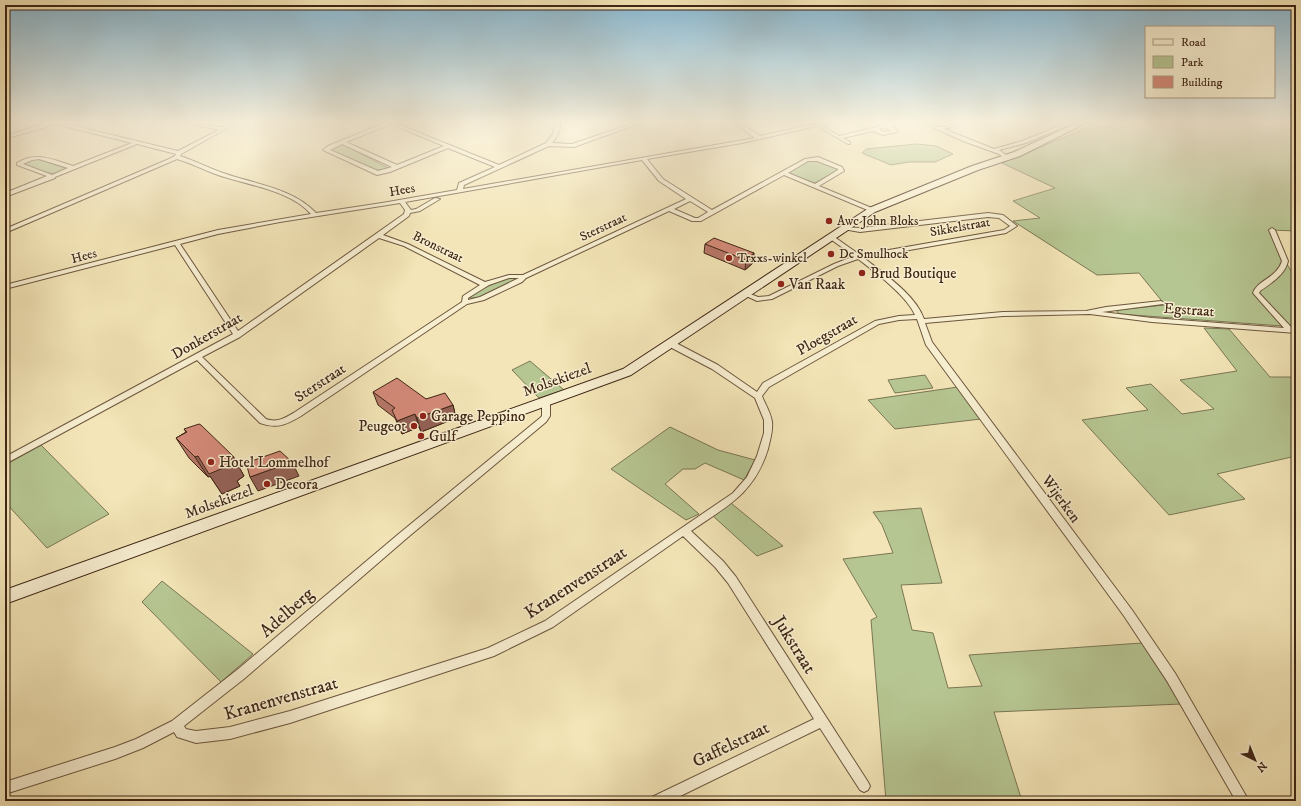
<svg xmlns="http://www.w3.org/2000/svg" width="1301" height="806" font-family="'IM FELL DW Pica',serif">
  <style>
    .green { fill: #b6c692; stroke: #7a7654 }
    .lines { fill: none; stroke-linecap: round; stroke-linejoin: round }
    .street-casing { stroke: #6c563e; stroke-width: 2 }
    .secondary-casing { stroke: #3f2615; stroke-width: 2 }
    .street { fill: #f7eed0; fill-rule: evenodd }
    .secondary { fill: #f7eed0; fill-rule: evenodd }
    .wall { fill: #b67768; stroke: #3f2615 }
    .shaded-wall { fill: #946155; stroke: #3f2615 }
    .building { fill: #d48a79; stroke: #3f2615 }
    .poi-dot { fill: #8f2418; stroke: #f7eed0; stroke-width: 1.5 }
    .labels { text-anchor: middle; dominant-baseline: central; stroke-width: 3; stroke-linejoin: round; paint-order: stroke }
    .far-street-label { font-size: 13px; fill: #3f2615; stroke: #f7eed0 }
    .far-poi-label { font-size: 13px; fill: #3f2615; stroke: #f7eed0; text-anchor: start }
    .poi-label { font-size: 15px; fill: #3f2615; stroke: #f7eed0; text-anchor: start }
    .street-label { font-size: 15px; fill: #3f2615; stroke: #f7eed0 }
    .near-street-label { font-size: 18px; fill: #3f2615; stroke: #f7eed0 }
  </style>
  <rect width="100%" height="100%" fill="#f3e5b7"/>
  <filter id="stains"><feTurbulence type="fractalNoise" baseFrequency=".005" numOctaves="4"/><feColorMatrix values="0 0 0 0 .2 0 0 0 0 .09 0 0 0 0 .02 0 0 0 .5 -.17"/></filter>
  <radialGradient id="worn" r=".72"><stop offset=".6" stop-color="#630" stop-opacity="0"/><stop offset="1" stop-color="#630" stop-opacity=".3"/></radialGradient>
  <g class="green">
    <path d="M1095 122H1296V231L1271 230 1288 266 1296 279V327L1119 314 1116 310 1165 305 1139 273 1097 275 1013 221 1040 218 1013 201 1055 188 1002 163 1082 130Z"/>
    <path d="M917 144 936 146 953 154 935 162H909L891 165 862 153 866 149Z"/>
    <path d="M336 145H344L388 168C377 177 344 156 331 150V149Z"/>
    <path d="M37 159 65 168 66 169C55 179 34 169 23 164L25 161Z"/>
    <path d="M809 161C818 161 833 162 838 170L815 183 789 174 790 171Z"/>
    <path d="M510 276 515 277 516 280 479 298H470L471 294Z"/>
    <path d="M1204 328 1229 329 1270 377H1296V456L1217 474 1245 499 1169 515 1082 420 1148 410 1126 388 1151 384 1182 414 1214 409 1180 380 1237 371Z"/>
    <path d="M530 361 564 390 539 398 512 370Z"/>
    <path d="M925 375 933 388 895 393 888 380Z"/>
    <path d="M958 387 981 419 895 429 868 400Z"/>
    <path d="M670 427 718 450 755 460 744 480 705 463 695 469H683L665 484 699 514 686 520 611 469Z"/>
    <path d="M41 445 109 514 47 548 5 502V465Z"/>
    <path d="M731 503 783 546 757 556 713 516Z"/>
    <path d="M921 508 942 583 901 585 912 630 933 633 948 688 982 686 969 655 1142 643 1181 704 994 712 1022 801H886L871 620 877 617 843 559 893 553 882 525 873 512Z"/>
    <path d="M162 581 253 654 221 682 142 602Z"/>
  </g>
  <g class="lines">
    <g class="street-casing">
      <g id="street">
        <path d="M51 122H58L178 151 219 130 188 123 186 122C198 122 209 126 220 127 226 128 232 122 238 122L181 154 180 156C195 161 209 168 223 173 254 184 293 188 316 213L382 203 457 190 459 183 495 167 448 148 390 172 377 175 323 150 328 146 387 122H395V123L499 165 546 143 553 134 556 122H560C561 130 557 137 552 143L572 144 637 122H643L574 147 549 146 464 185 463 189 755 138 738 126V125L741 122H745L743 125 760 136 824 122H831V123L822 125 839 136 898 122H905L891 126 897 130V132L883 135 873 131 843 138 850 142V144H848L817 126 742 143 647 159 663 179 712 210 805 159 818 157 842 167 844 171 819 186 874 209V211H870L784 175 701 221H692L669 211 526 278 522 282 484 300 467 304 301 416C286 425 277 429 260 423L197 360 5 464V457L233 334 175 245 5 289V285L218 230 311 214C290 190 247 185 218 175 204 170 191 163 177 159L5 233V229L169 159 175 156 176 154 137 144 55 177V178L5 197V193L47 176 17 165V163C36 151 54 160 73 166L132 143 55 124 5 139V136ZM391 124 444 146 397 165 346 142ZM886 127 891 131 884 132 878 129ZM342 144 392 167 378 171 330 150ZM39 159 68 168 52 175 23 164 32 160ZM642 160 659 181 686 199 523 275H509L485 282 408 244 383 235 409 216 410 213 420 211 440 199 435 198 416 209 411 210 405 202ZM808 161H817L838 169V170L815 184 788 173ZM690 201 708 212 698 218H695L674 209ZM400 203 405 210 404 214 238 331 180 244 218 234 280 222ZM379 238 404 246 480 285 463 296 462 302 295 412C285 418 277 423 266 419L202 357 240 337ZM509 278H519L480 297 468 300V298L489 285Z"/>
        <path d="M922 122C929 122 934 127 940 127 947 128 957 122 966 122V123L944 129 994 149 1022 141 1070 122H1075L1026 143 999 150 1009 157V159L1007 160 999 154 963 141Z"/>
        <path d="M988 213 1003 215 1017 226 1006 233 864 258C884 274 915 294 924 319L1003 312 1086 311 1106 307 1161 301 1164 303 1163 304 1102 312 1152 318 1284 328 1253 293C1257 280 1277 278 1282 261L1269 230 1272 228 1275 230 1288 261C1285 275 1271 283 1260 291L1259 293 1293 329H1296V333L1152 322 1090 314 1003 316 925 323 932 342 1132 610 1175 673 1249 801H1236L1167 681 1124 616 926 345 917 319 899 320 879 324 769 387 762 396C765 404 771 413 772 422 773 431 770 440 768 449 754 494 727 506 691 531L723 561 736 577 868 782 870 786 868 790 864 792 860 790 820 728 670 801H650L652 797 814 719 728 583 715 567 683 536 553 627 494 656 290 723 230 739 196 743 177 737 174 732 143 748 115 759 5 794V782L115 747 136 739 172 721 237 670 401 532 540 418 542 416V402L546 399 550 402V416L546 422 407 538 245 678 184 726 186 729 196 731 230 727 290 711 488 648 545 621 733 493 747 477 757 456 764 433V420L755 398 712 369 668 346 667 344 668 342H674L718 365 757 392 763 383 875 321 899 316 915 315C907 296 875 272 858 259L838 266 772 299 757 301 744 295V293H748L758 297 769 296 834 264 854 256 829 238V236H833L860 255 1004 230 1010 226 999 218 988 217 860 232 843 229V227L860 228Z"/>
      </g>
    </g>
    <g class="secondary-casing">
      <path id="secondary" d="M1079 122H1088L1020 156 978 170 875 212 631 375 5 604V590L623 369 869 208 972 166 1014 152Z"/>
    </g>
    <use href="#street" class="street"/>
    <use href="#secondary" class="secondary"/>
  </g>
  <g class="wall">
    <path d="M705 244 754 253 753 263 745 270 704 253Z"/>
    <path d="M373 392 426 399 453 405 456 418 421 432 419 427 402 434 395 418 378 405Z"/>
    <path d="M184 429 233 456 244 476 237 481 240 486 222 494 210 476 208 477 189 458 176 438 186 432Z"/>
  </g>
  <g class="shaded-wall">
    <path d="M754 253 753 263 745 270 746 260Z"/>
    <path d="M453 405 456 418 421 432 417 418Z"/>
    <path d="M415 414 419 427 402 434 397 421Z"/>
    <path d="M198 456 225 461 233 456 244 476 237 481 240 486 222 494 210 476 208 477 195 457Z"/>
    <path d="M292 462 299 476 258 491 250 477Z"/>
  </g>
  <g class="building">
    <path d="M714 238 754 253 746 260 705 244Z"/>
    <path d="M397 378 426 399 445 393 453 405 417 418 415 414 397 421 392 410 395 408 373 392Z"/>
    <path d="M199 424 201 425 233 456 225 461 228 466 209 474 198 456 195 457 176 438 187 432 184 429Z"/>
    <path d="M280 451 292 462 250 477 246 463Z"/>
  </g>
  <linearGradient id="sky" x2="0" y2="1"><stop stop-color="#89b8d1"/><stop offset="0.52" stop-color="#faf3df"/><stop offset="1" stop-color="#faf3df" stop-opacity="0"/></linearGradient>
  <rect width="1301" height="235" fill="url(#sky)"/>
  <g class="poi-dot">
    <circle cx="829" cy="221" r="4"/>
    <circle cx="831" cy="254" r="4"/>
    <circle cx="729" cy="258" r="4"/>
    <circle cx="862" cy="273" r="4"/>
    <circle cx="781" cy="284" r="4"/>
    <circle cx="423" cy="416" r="4"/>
    <circle cx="414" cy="426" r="4"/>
    <circle cx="421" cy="436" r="4"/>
    <circle cx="211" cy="462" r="4"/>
    <circle cx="267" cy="484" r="4"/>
  </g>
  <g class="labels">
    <g class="far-street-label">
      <text transform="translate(402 190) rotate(-10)">Hees</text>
      <text transform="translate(603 227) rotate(-25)">Sterstraat</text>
      <text transform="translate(960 227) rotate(-10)">Sikkelstraat</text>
      <text transform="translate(438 247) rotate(26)">Bronstraat</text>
      <text transform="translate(84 256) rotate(-15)">Hees</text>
    </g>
    <g class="far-poi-label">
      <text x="837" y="221">Awc John Bloks</text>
      <text x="839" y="254">De Smulhoek</text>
      <text x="737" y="258">Trxxs-winkel</text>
    </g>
    <g class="poi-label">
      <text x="870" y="273">Brud Boutique</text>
      <text x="789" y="284">Van Raak</text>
      <text x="431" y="416">Garage Peppino</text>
      <text x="406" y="426" text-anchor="end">Peugeot</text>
      <text x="429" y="436">Gulf</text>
      <text x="219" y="462">Hotel Lommelhof</text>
      <text x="275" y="484">Decora</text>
    </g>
    <g class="street-label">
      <text transform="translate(1189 310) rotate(4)">Egstraat</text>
      <text transform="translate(827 335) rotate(-30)">Ploegstraat</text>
      <text transform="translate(207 336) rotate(-30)">Donkerstraat</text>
      <text transform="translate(557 380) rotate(-20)">Molsekiezel</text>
      <text transform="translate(320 383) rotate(-33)">Sterstraat</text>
      <text transform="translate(1061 499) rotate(54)">Wijerken</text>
      <text transform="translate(219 502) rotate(-20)">Molsekiezel</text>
    </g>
    <g class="near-street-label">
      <text transform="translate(576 583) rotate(-33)">Kranenvenstraat</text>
      <text transform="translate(287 613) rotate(-41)">Adelberg</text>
      <text transform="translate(794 645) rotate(58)">Jukstraat</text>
      <text transform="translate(281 699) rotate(-16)">Kranenvenstraat</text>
      <text transform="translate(731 745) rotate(-26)">Gaffelstraat</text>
    </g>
  </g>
  <rect width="1301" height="806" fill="none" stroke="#f3e5b7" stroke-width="20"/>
  <rect x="6" y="6" width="1289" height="794" fill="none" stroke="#3f2615" stroke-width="2"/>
  <rect x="10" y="10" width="1281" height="786" fill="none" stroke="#3f2615"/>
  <rect x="1145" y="26" width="130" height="72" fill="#f7eed0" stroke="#ad9e85"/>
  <rect x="1153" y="39" width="20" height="6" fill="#f7eed0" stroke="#ad9e85"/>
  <text x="1181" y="46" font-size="12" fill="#3f2615">Road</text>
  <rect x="1153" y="56" width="20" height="12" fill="#b6c692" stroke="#ad9e85"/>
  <text x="1181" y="66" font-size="12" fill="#3f2615">Park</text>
  <rect x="1153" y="76" width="20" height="12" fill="#d48a79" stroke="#ad9e85"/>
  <text x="1181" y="86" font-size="12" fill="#3f2615">Building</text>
  <g transform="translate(1255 760) rotate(137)" stroke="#f7eed0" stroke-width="3" paint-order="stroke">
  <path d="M0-3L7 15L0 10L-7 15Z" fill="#3f2615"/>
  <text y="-6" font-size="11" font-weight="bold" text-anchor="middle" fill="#3f2615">N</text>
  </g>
  <rect width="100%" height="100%" filter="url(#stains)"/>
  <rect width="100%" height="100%" fill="url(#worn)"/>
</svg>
